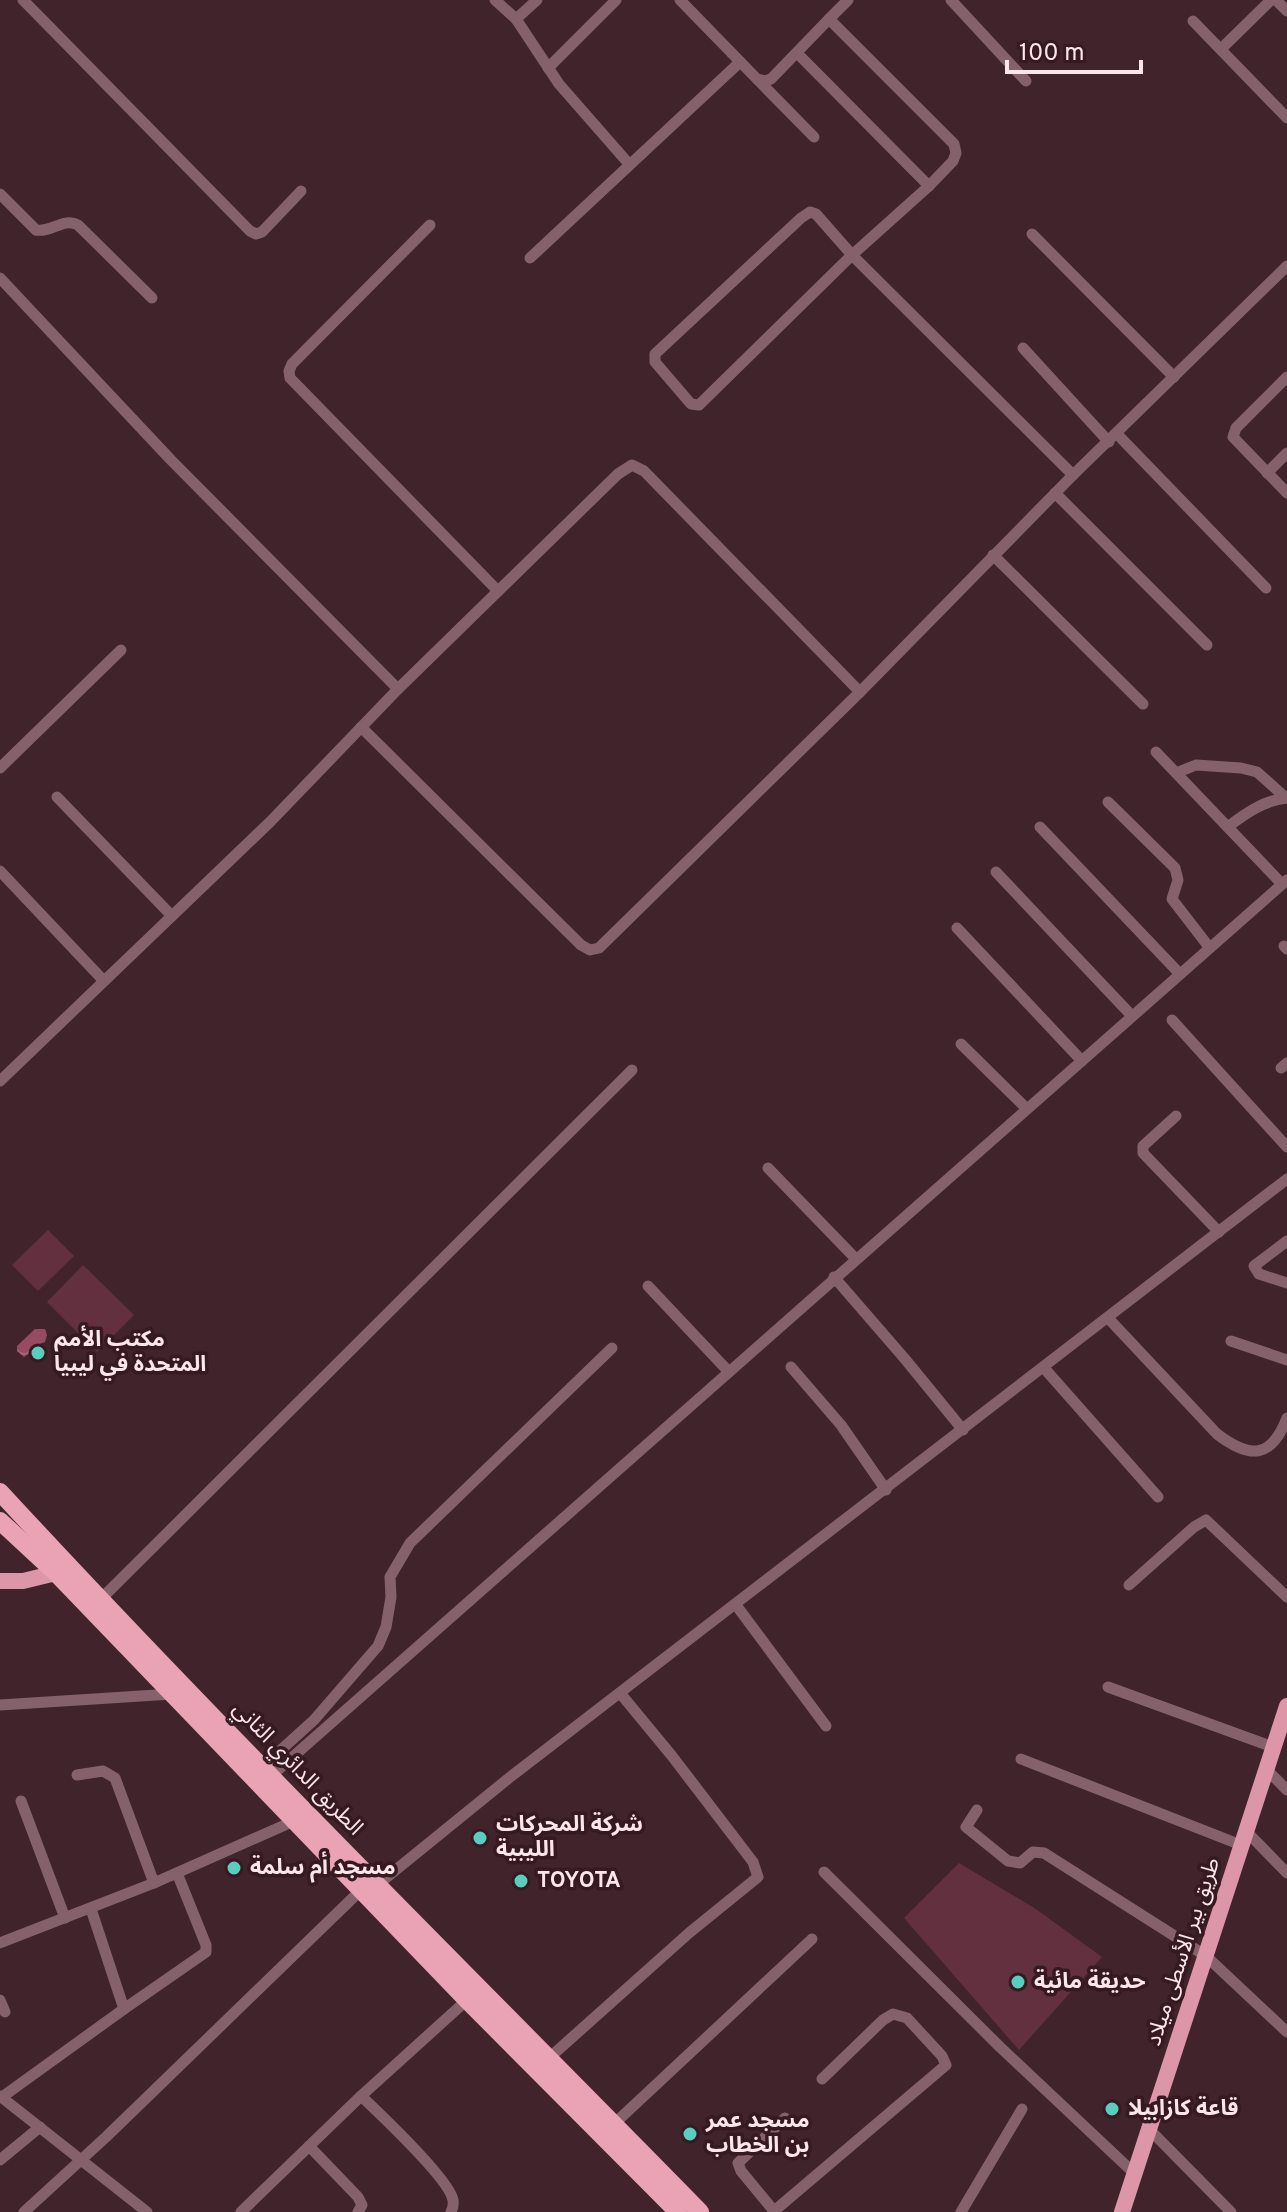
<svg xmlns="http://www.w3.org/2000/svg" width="1287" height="2212" font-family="Overpass,'Noto Sans Arabic',sans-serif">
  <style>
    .green { fill: #63303f }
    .water { fill: url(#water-waves) }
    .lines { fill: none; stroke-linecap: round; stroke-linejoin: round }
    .minor { stroke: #85626b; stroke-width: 11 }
    .primary { stroke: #dd96a8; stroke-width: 16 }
    .trunk { stroke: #e9a3b4; stroke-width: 18 }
    .poi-dot { fill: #59cebe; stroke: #361921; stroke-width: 3 }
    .labels { text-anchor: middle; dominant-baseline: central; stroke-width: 7; stroke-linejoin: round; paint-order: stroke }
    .poi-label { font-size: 22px; font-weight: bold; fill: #fbe6ea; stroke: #361921; text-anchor: start }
    .street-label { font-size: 22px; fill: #fbe6ea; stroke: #361921 }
  </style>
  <defs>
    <pattern id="water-waves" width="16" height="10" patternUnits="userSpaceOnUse" patternTransform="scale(2)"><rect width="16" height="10" fill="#974b61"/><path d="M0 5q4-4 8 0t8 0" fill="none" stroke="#a66578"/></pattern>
  </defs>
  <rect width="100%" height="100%" fill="#41232b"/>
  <g class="green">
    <path d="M48 1230 74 1256 38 1291 12 1265Z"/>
    <path d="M83 1265 134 1315 97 1352 47 1302Z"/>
    <path d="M959 1863 1036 1909 1102 1957 1019 2050 904 1918Z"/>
  </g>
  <path class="water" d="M35 1329H45L47 1335 45 1342 31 1347V1352L24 1357 17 1351V1346Z"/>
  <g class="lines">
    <g class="minor">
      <path d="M23 0 250 231 256 234 262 232 301 191"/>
      <path d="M495 0 516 19"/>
      <path d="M537 0 516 19 559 84 629 164"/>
      <path d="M680 0 757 79 765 81 771 79 829 19 954 144 956 153 953 161 929 186 852 255 699 405 691 404 655 362V354L801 218 810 212 816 214 852 255 1073 475"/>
      <path d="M951 0 1026 81"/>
      <path d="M1276 0 1287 11"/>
      <path d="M829 19 848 0"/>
      <path d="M1193 21 1287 118"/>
      <path d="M1221 49 1271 0"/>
      <path d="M797 53 929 186"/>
      <path d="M548 68 616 0"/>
      <path d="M757 79 814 137"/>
      <path d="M0 194 36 230C51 233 64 217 78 225L152 298"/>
      <path d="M430 225 292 364 289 371 290 378 498 591"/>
      <path d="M1032 234 1174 377"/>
      <path d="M530 258 740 62"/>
      <path d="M0 278 171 460 398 689 271 821 0 1081"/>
      <path d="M1023 348 1109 442"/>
      <path d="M1287 377 1236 428 1233 437 1287 493"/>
      <path d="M1117 434 1266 588"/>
      <path d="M1267 473 1287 453"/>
      <path d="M1055 493 1207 645"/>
      <path d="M993 555 1143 704"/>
      <path d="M398 689 618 474 632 465 644 471 860 692"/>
      <path d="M361 727 581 945 590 950 599 948 860 692 1073 475 1287 266"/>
      <path d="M1156 752 1282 884"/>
      <path d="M0 768 121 650"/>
      <path d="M1176 773 1196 765 1241 768 1257 772 1286 798"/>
      <path d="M57 797 172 916"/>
      <path d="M1108 802 1175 868 1178 880 1172 899 1209 947"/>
      <path d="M1229 826C1246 813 1265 800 1287 798"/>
      <path d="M1040 827 1179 973"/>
      <path d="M0 871 103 980"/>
      <path d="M996 872 1132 1016"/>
      <path d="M957 928 1082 1061"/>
      <path d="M1284 946 1287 949"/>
      <path d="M1172 1020 1287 1147"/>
      <path d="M961 1044 1026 1108"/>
      <path d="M1281 1068 1287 1063"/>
      <path d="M1176 1116 1143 1146V1153L1219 1232"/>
      <path d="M768 1168 855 1258"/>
      <path d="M1287 1241 1254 1266 1259 1274 1287 1283"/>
      <path d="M834 1277 905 1359 963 1430"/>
      <path d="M648 1286 729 1372"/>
      <path d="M1108 1318 1217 1434C1250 1459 1271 1459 1287 1418"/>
      <path d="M1231 1341 1287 1360"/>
      <path d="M791 1367 841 1425 886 1490"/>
      <path d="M1044 1368 1158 1497"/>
      <path d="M1129 1585 1194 1527 1206 1520 1287 1597"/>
      <path d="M100 1600 632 1070"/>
      <path d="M736 1605 826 1726"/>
      <path d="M1108 1687 1273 1747"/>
      <path d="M0 1705 172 1694"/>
      <path d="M1021 1759 1241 1845"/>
      <path d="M262 1767 314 1720 378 1646 386 1627 391 1597 390 1577 410 1543 612 1348"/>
      <path d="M1266 1769 1287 1790"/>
      <path d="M77 1775 103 1771 115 1778 154 1883"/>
      <path d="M271 1776 1287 880"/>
      <path d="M21 1801 65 1918"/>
      <path d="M977 1810 966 1827 1008 1861 1020 1863 1033 1852 1044 1853 1206 1956 1287 2032"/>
      <path d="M1246 1831 1287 1873"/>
      <path d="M824 1872 1000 2047 1135 2174"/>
      <path d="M376 1886 509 1778 1287 1179"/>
      <path d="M0 1943 154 1883 294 1821"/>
      <path d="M0 2000 5 2012"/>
      <path d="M124 2009 206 1952V1945L177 1873"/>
      <path d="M548 2059 689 1933 758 1877 753 1862 672 1756 620 1693"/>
      <path d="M0 2096 147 2212"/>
      <path d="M361 2096C380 2114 449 2179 453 2200 454 2206 453 2207 451 2212"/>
      <path d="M2 2097 124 2009 91 1909"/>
      <path d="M614 2124 812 1939"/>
      <path d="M1150 2130 1231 2212"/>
      <path d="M309 2146 358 2197 362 2205 358 2212"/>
      <path d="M0 2160 40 2127"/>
      <path d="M774 2211 741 2171 738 2163 785 2118"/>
      <path d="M24 2212 106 2137 361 1890"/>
      <path d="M241 2212 361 2096 467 2000"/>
      <path d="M773 2212 946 2065 942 2056 907 2018 893 2014 883 2020 822 2079"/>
      <path d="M961 2212 1022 2109"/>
    </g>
    <g class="primary">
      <path d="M0 1581H23L56 1573"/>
      <path d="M1122 2212 1287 1706"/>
    </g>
    <g class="trunk">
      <path d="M0 1492C227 1738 466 1973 700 2212"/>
      <path d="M0 1521 56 1573 467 2000 678 2212"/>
    </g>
  </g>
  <g class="poi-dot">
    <circle cx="38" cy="1353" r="8"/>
    <circle cx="480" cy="1838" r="8"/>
    <circle cx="234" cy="1868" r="8"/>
    <circle cx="521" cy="1881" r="8"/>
    <circle cx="1018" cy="1982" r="8"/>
    <circle cx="1112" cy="2109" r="8"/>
    <circle cx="690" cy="2134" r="8"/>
  </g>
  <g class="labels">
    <g class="poi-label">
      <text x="54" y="1340">مكتب الأمم<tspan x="54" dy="25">المتحدة في ليبيا</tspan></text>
      <text x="496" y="1825">شركة المحركات<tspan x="496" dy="25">الليبية</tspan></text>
      <text x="250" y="1868">مسجد أم سلمة</text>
      <text x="537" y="1881">TOYOTA</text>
      <text x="1034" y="1982">حديقة مائية</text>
      <text x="1128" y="2109">قاعة كازابيلا</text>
      <text x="706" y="2121">مسجد عمر<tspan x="706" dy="25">بن الخطاب</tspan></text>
    </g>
    <g class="street-label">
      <text transform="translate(297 1769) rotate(46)">الطريق الدائري الثاني</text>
      <text transform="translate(1184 1952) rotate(-72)">طريق بير الأسطى ميلاد</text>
    </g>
  </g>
  <path d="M1007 60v12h134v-12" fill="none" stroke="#fbe6ea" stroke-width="4"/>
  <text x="1019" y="60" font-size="24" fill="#fbe6ea" stroke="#361921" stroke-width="6" paint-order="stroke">100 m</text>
</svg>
